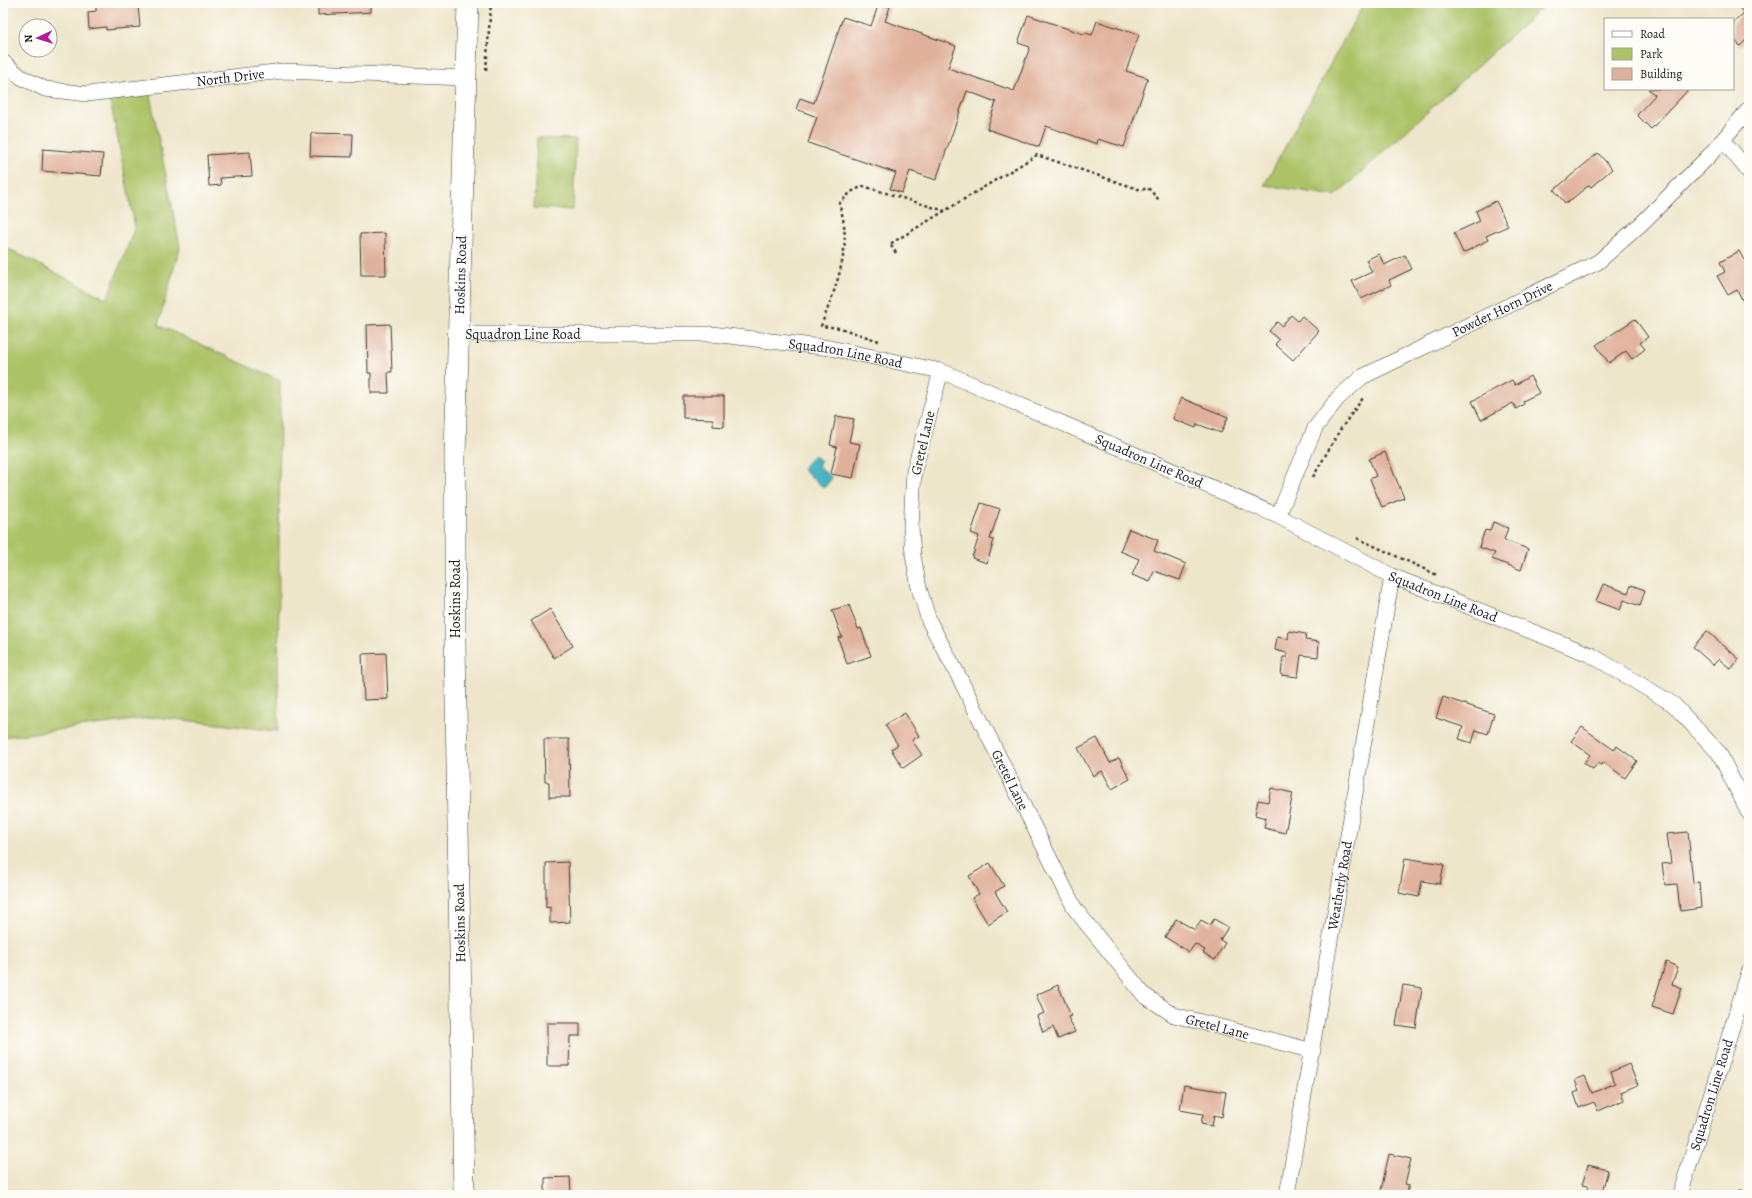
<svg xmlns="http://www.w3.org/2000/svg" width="1752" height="1198" font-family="Alegreya,serif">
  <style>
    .green { fill: #acc266; stroke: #646f41 }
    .water { fill: #45b3c0; stroke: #30686e }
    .building { fill: #e0b19a }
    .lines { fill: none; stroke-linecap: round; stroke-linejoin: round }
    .street-casing { stroke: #3c3a36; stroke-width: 16 }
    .secondary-casing { stroke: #3c3a36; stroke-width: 22 }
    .path { stroke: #3c3a36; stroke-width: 2.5; stroke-dasharray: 3 3; stroke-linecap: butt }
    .street { stroke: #fff; stroke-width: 15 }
    .secondary { stroke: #fff; stroke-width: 21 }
    .labels { text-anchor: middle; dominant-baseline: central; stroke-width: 4; stroke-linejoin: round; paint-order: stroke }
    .street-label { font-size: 14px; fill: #1c1c1c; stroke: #fdfcf7 }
  </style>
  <rect width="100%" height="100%" fill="#fdfcf7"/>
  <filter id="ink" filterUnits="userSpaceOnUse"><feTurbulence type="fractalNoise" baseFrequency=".025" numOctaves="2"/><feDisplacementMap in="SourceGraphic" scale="8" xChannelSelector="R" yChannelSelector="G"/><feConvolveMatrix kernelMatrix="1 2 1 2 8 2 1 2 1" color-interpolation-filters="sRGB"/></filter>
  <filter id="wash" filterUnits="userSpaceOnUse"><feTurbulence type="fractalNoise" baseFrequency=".012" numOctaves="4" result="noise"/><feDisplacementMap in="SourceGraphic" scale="16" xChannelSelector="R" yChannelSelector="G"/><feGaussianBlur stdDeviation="0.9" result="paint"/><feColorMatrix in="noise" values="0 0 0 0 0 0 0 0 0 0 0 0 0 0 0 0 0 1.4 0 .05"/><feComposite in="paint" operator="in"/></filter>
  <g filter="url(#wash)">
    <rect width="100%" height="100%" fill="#eee6ca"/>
    <g class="green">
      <path d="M1364 3H1547L1335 196 1264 185Z"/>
      <path d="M149 90 180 247 158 325 280 381 278 731 157 717 3 737V246L107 299 135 227 109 94Z"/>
      <path d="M537 138 576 139 573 210 534 208Z"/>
    </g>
    <path class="water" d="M814 455 821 461 818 466 832 478 824 488 802 469Z"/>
    <g id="blocks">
      <g class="building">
        <path d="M98 3H119V6L138 5 140 27 106 30V27L89 29 88 12 96 11V4Z"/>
        <path d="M318 3H371V12L318 15Z"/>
        <path d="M879 3 890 7 885 21 956 46 948 68 1014 91 1030 47 1018 43 1028 15 1083 34 1085 33 1092 35 1097 21 1139 35 1126 71 1148 78 1124 147 1098 139 1097 144 1046 126 1039 147 987 129 996 102 967 91 936 180 910 171 902 193 890 189 896 173 808 143 817 117 796 109 800 98 814 103 843 17 871 26Z"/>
        <path d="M1735 3H1749V37L1740 46 1733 38V23L1744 13Z"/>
        <path d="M1648 89H1689L1651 129 1637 115 1655 95Z"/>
        <path d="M311 133 353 134 352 157 310 156Z"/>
        <path d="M43 149 103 154 101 176 42 171Z"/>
        <path d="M250 152 252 176 220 178 221 185 209 186 207 155Z"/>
        <path d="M1598 153 1612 169 1591 187 1589 185 1567 203H1565L1554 190Z"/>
        <path d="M1496 201 1508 226 1486 236 1488 240 1463 253 1454 233 1480 221 1476 211Z"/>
        <path d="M385 233 386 275H361L360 234Z"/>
        <path d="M1739 251 1749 269V301L1744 303 1737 290 1728 295 1717 276 1725 272 1720 262Z"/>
        <path d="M1379 254 1384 265 1405 255 1412 269 1389 280 1391 285 1361 299 1352 281 1372 272 1366 260Z"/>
        <path d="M1291 315 1298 321 1302 316 1319 331 1293 360 1275 344 1279 340 1269 331 1277 322 1282 326Z"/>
        <path d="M1635 319 1648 337 1640 343 1645 349 1632 359 1626 351 1609 363 1596 345Z"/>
        <path d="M390 324 392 372H388L389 393H371V373H368L367 325Z"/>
        <path d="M1530 376 1539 393 1523 401 1524 404 1516 409 1513 403 1481 420 1472 401 1512 380 1515 385Z"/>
        <path d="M683 396H724V427L713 426V419L683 418Z"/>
        <path d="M1181 398 1228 417 1221 433 1197 424 1196 428 1173 419Z"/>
        <path d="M836 416 854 419 849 442 860 444 853 478 831 474 837 447 830 445Z"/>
        <path d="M1385 452 1404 498 1382 507 1370 479 1376 476 1369 459Z"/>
        <path d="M981 503 1000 509 990 539 994 540 987 563 972 558 979 536 971 533Z"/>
        <path d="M1493 522 1508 528 1504 540 1528 549 1521 570 1492 559 1495 553 1479 547 1485 530 1490 531Z"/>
        <path d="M1129 529 1158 540 1154 551 1186 564 1180 580 1154 571 1150 582 1132 575 1139 559 1120 551Z"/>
        <path d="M1603 584 1628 593 1631 585 1645 590 1640 606 1624 600 1620 610 1596 601Z"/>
        <path d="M849 605 858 629 861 628 871 656 847 664 838 638 842 637 832 610Z"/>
        <path d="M550 609 573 646 554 658 531 621Z"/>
        <path d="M1289 631 1306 634 1305 640 1319 642 1318 657 1301 655 1298 677 1281 675 1283 657H1287V653L1275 650 1277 637 1288 639Z"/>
        <path d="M1707 631 1739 659 1731 669 1719 659 1713 665 1693 647Z"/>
        <path d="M386 653 388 699 364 700 362 654Z"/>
        <path d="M1443 697 1494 714 1488 734 1476 730 1472 743 1459 739 1463 727 1436 718Z"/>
        <path d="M905 713 919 736 912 740 922 755 903 768 891 749 898 745 885 725Z"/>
        <path d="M1582 727 1614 750 1617 746 1637 761 1625 778 1604 762 1601 765 1598 763 1593 769 1584 763 1590 755 1571 741Z"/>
        <path d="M1097 738 1110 763 1119 758 1130 779 1112 789 1102 771 1093 776 1078 748Z"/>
        <path d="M544 739H569L570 797H549V782H545Z"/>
        <path d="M1271 788 1293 793 1285 833 1264 828 1266 818 1255 815 1258 800 1268 802Z"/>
        <path d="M1688 832 1693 883 1699 882 1701 908 1680 911 1677 884 1665 885 1662 864 1671 863 1667 834Z"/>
        <path d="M1405 858 1444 864 1440 884 1422 881 1419 897 1399 893Z"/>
        <path d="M568 862 570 922 550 923V907L546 908V863Z"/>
        <path d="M990 863 1004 886 995 892 1007 912 988 924 972 898 979 894 969 876Z"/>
        <path d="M1176 919 1195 930 1201 920 1210 925 1214 919 1228 927 1220 940 1225 943 1215 960 1203 953 1205 950 1195 944 1189 952 1165 937Z"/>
        <path d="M1666 962 1678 967 1672 984 1682 988 1673 1014 1652 1007Z"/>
        <path d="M1058 985 1071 1016 1068 1017 1075 1032 1058 1039 1053 1027 1043 1032 1037 1016 1044 1013 1036 995Z"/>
        <path d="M1403 985 1422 988 1416 1028 1396 1025Z"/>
        <path d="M547 1023H580V1036H570L569 1066H547Z"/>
        <path d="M1629 1064 1638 1085 1621 1092 1624 1100 1598 1111 1594 1102 1579 1108 1574 1093 1579 1091 1575 1080 1585 1076 1592 1093 1615 1083 1611 1072Z"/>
        <path d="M1184 1085 1226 1092 1222 1117 1214 1115 1212 1126 1201 1124 1203 1114 1180 1110Z"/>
        <path d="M1389 1154 1411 1159 1405 1184 1409 1185 1406 1195H1380Z"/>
        <path d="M1588 1165 1608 1170 1601 1195H1586L1588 1186 1582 1185Z"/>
        <path d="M570 1177 571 1195H545V1178Z"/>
        <path d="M1749 1187V1195H1738L1739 1190 1747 1192Z"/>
      </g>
    </g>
  </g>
  <g filter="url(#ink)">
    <use href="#blocks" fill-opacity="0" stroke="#3c3a36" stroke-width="1"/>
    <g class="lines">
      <g class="street-casing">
        <g id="street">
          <path id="s1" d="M3 62 21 77 45 89 87 94 283 71 466 78"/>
          <path d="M1723 140 1749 172"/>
          <path id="s2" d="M458 334H712L830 348 941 371 1278 516 1392 576 1591 655 1673 704 1719 753 1749 813"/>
          <path id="s3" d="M941 371 914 471 911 527 913 555 919 588 929 621 958 675 1075 909 1144 995 1174 1015 1313 1051"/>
          <path id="s4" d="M1278 516 1315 428 1338 398 1362 377 1598 262 1641 224 1709 156 1749 109"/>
          <path id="s5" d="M1287 1195 1392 576"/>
          <path id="s6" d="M1680 1195 1749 972"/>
        </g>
      </g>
      <g class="secondary-casing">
        <g id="secondary">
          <path id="s7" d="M464 1195 455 642V455L468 3"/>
        </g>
      </g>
      <g class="path">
        <path d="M486 70 491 3"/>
        <path d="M896 253 890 244 1037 155 1141 190 1148 188 1160 201"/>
        <path d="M879 341 840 328 821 326C836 287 854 245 839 204L851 192 863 186 945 211"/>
        <path d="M1313 477 1340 430 1363 398"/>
        <path d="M1357 538 1437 575"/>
        <path d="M1747 1039 1749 1032"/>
      </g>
      <use href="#street" class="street"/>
      <use href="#secondary" class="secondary"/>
    </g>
  </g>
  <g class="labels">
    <g class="street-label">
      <text stroke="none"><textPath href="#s1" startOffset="237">North Drive</textPath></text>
      <text stroke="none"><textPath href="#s7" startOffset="920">Hoskins Road</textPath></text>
      <text stroke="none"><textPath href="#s4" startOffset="321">Powder Horn Drive</textPath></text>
      <text stroke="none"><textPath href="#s2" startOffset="65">Squadron Line Road</textPath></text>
      <text stroke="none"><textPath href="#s2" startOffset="389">Squadron Line Road</textPath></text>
      <text transform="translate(923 443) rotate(-77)">Gretel Lane</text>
      <text stroke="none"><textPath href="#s2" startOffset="713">Squadron Line Road</textPath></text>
      <text stroke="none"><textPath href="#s2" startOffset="1037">Squadron Line Road</textPath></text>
      <text transform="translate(455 599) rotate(-90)">Hoskins Road</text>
      <text stroke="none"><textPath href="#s3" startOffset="434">Gretel Lane</textPath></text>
      <text stroke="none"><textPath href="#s5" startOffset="314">Weatherly Road</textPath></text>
      <text transform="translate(460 923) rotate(-91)">Hoskins Road</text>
      <text stroke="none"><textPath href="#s3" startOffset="770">Gretel Lane</textPath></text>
      <text stroke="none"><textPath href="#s6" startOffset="105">Squadron Line Road</textPath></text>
    </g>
  </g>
  <rect width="1752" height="1198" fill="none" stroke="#fdfcf7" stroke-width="16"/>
  <rect x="1604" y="18" width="130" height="72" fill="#fdfcf7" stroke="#a3a29f"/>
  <rect x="1612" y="31" width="20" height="6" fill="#ffffff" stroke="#a3a29f"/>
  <text x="1640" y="38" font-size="12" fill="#1c1c1c">Road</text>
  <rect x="1612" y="48" width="20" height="12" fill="#acc266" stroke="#a3a29f"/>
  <text x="1640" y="58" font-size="12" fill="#1c1c1c">Park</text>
  <rect x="1612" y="68" width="20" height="12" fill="#e0b19a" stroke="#a3a29f"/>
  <text x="1640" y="78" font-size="12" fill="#1c1c1c">Building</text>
  <g transform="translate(38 38) rotate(266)"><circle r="19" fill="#fdfcf7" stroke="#a3a29f"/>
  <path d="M0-3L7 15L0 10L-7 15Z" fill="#b5179e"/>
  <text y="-6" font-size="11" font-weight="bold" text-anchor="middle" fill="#1c1c1c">N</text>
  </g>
</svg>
